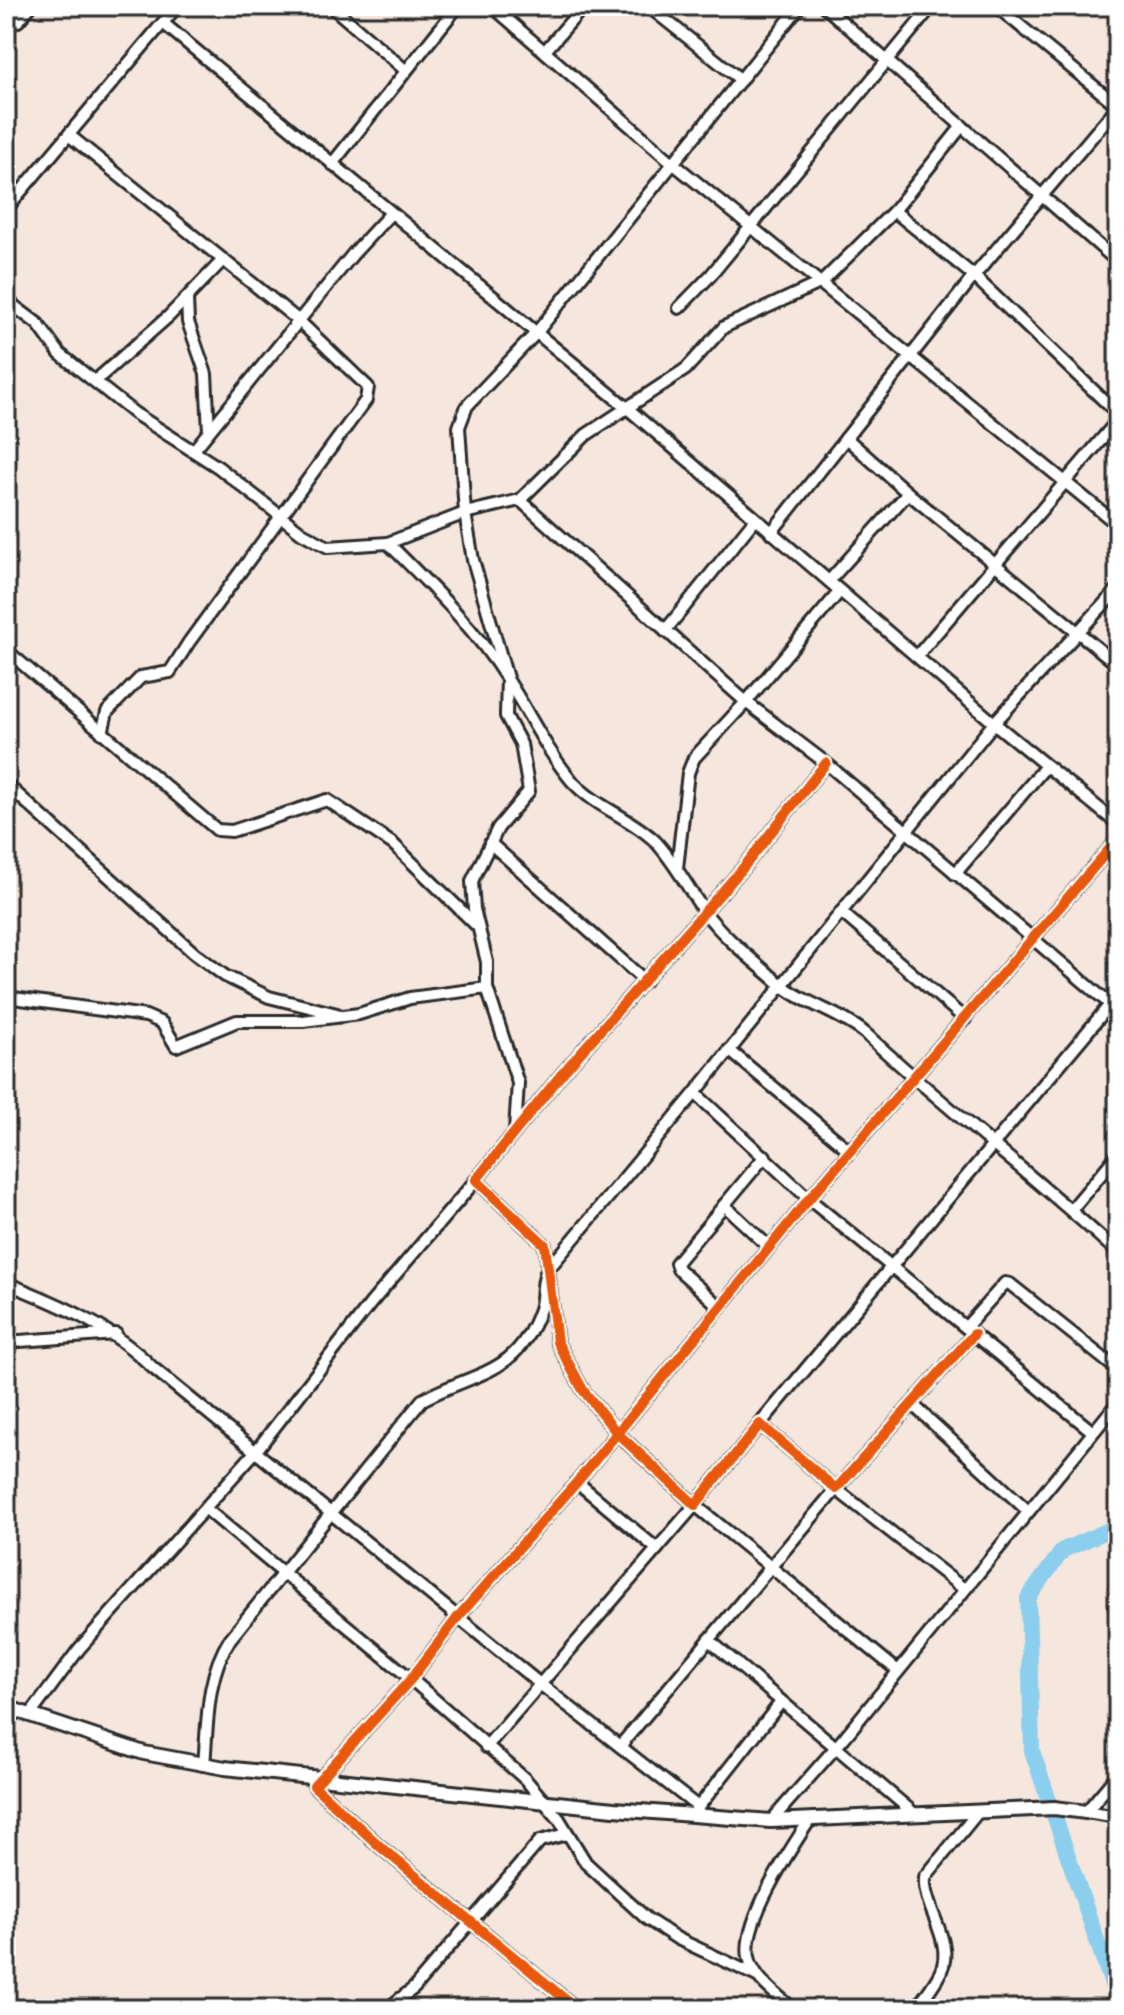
<svg xmlns="http://www.w3.org/2000/svg" width="1124" height="2015" font-family="'Gochi Hand',sans-serif">
  <style>
    .lines { fill: none; stroke-linecap: round; stroke-linejoin: round }
    .river { stroke: #8bceed; stroke-width: 16 }
    .minor-casing { stroke: #2b2b2b; stroke-width: 16 }
    .tertiary-casing { stroke: #2b2b2b; stroke-width: 18 }
    .minor { stroke: #fff; stroke-width: 10 }
    .tertiary { stroke: #fff; stroke-width: 12 }
    .cycleway-casing { stroke: #fff; stroke-width: 15 }
    .cycleway { stroke: #e8590c; stroke-width: 10 }
  </style>
  <rect width="100%" height="100%" fill="#f5e7de"/>
  <filter id="ink" filterUnits="userSpaceOnUse"><feTurbulence type="fractalNoise" baseFrequency=".0125" numOctaves="2"/><feDisplacementMap in="SourceGraphic" scale="16" xChannelSelector="R" yChannelSelector="G"/><feConvolveMatrix kernelMatrix="1 2 1 2 8 2 1 2 1" color-interpolation-filters="sRGB"/></filter>
  <g filter="url(#ink)">
    <g class="lines">
      <path class="river" d="M1118 1526 1063 1550 1028 1598 1032 1751 1118 2002"/>
      <g class="minor-casing">
        <g id="minor">
          <path d="M331 6 404 69"/>
          <path d="M492 6 674 164 1118 525"/>
          <path d="M648 6 741 80"/>
          <path d="M824 6 1118 262"/>
          <path d="M163 23 626 407 994 723 1118 824"/>
          <path d="M6 26 18 21 31 6"/>
          <path d="M545 51 584 6"/>
          <path d="M70 136 299 321 368 387 366 400 189 642 170 672 141 677 107 712 102 733"/>
          <path d="M332 164 458 6"/>
          <path d="M6 209 177 6"/>
          <path d="M894 211 974 276 1118 414"/>
          <path d="M187 298 188 322 206 374 209 431"/>
          <path d="M6 300 38 324 60 354 134 413 218 467 302 533 328 547 388 543 465 513 520 500 586 435 686 369 724 327 822 282 894 211 962 126"/>
          <path d="M679 308 711 275 932 6"/>
          <path d="M95 381 169 316 222 261"/>
          <path d="M194 450 353 254 391 213"/>
          <path d="M908 493 1118 665"/>
          <path d="M520 500 746 702 840 591"/>
          <path d="M771 533 974 276 1118 106 996 6"/>
          <path d="M388 543C430 585 475 628 507 679 529 713 546 750 572 781 595 807 630 817 655 841 675 862 687 887 704 911 722 936 754 961 778 982 803 1004 840 1012 866 1034 947 1110 1036 1177 1118 1253"/>
          <path d="M829 581 908 493 846 438"/>
          <path d="M665 631 755 519"/>
          <path d="M6 650 217 830 232 831 327 800 393 844 476 925"/>
          <path d="M917 656 1118 420"/>
          <path d="M826 763 743 868 561 1075 476 1180 545 1245 557 1342 583 1390 617 1433 695 1505 760 1424 836 1489 974 1334"/>
          <path d="M6 784 194 953 225 976 269 997 337 1014"/>
          <path d="M490 843 645 981"/>
          <path d="M677 868 688 773 694 758 746 702 826 763 1118 1011"/>
          <path d="M955 874 1046 766"/>
          <path d="M841 912 965 1019"/>
          <path d="M6 997 146 1016 162 1023 176 1046 237 1021H303L359 1014 410 998 487 988"/>
          <path d="M729 1050 850 1151"/>
          <path d="M695 1093 994 723 1118 589"/>
          <path d="M515 1131 518 1083 487 988V962L474 909 472 881 498 828 529 791 521 744 506 716 507 678 473 560 465 513 459 427 467 406 537 332 800 6"/>
          <path d="M724 1205 769 1247"/>
          <path d="M1071 1210 1118 1154"/>
          <path d="M6 1283C59 1304 113 1327 153 1368L540 1684 698 1807"/>
          <path d="M720 1307 678 1269 676 1263 765 1156"/>
          <path d="M966 1327 1005 1283 1010 1284 1118 1370"/>
          <path d="M6 1342 116 1334"/>
          <path d="M912 1404 1028 1511"/>
          <path d="M760 1424 1118 995"/>
          <path d="M577 1482 657 1549"/>
          <path d="M206 1509 411 1679 525 1779 559 1819 586 1863 647 1919 678 1939 757 1976"/>
          <path d="M709 1640 916 1815"/>
          <path d="M30 1715 79 1649 256 1451 371 1303 476 1180"/>
          <path d="M620 1746 836 1489 964 1589"/>
          <path d="M486 1747 695 1505 898 1671"/>
          <path d="M204 1765C208 1720 206 1677 230 1639L422 1400C476 1371 517 1376 540 1309 544 1297 541 1285 546 1272L695 1093 809 1199 1093 1432"/>
          <path d="M696 1810 781 1702"/>
          <path d="M1086 1812 1118 1774"/>
          <path d="M1086 1812 1118 1817"/>
          <path d="M771 1821 844 1738 1118 1402"/>
          <path d="M387 2009 414 1988 540 1841 567 1834"/>
          <path d="M555 2009 560 1995"/>
          <path d="M577 2009 384 1850 314 1786 411 1679 458 1617 577 1482 809 1199 1118 839"/>
          <path d="M793 2009C778 1995 753 1979 749 1957 742 1922 790 1850 809 1821"/>
          <path d="M916 2009C924 1997 935 1984 941 1971 955 1941 922 1907 925 1877L978 1812"/>
        </g>
      </g>
      <g class="tertiary-casing">
        <path id="tertiary" d="M6 1707 144 1753 225 1768 614 1809 771 1821 1054 1808 1086 1812"/>
      </g>
      <use href="#minor" class="minor"/>
      <use href="#tertiary" class="tertiary"/>
      <g class="cycleway-casing">
        <g id="cycleway">
          <path d="M826 763 743 868 561 1075 476 1180 545 1245 557 1342 583 1390 617 1433 695 1505 760 1424 836 1489 974 1334"/>
          <path d="M577 2009 384 1850 314 1786 411 1679 458 1617 577 1482 809 1199 1118 839"/>
        </g>
      </g>
      <use href="#cycleway" class="cycleway"/>
    </g>
  </g>
  <rect width="1124" height="2015" fill="none" stroke="#fff" stroke-width="32"/>
  <rect x="16" y="16" width="1092" height="1983" fill="none" stroke="#2b2b2b" stroke-width="3" filter="url(#ink)"/>
</svg>
